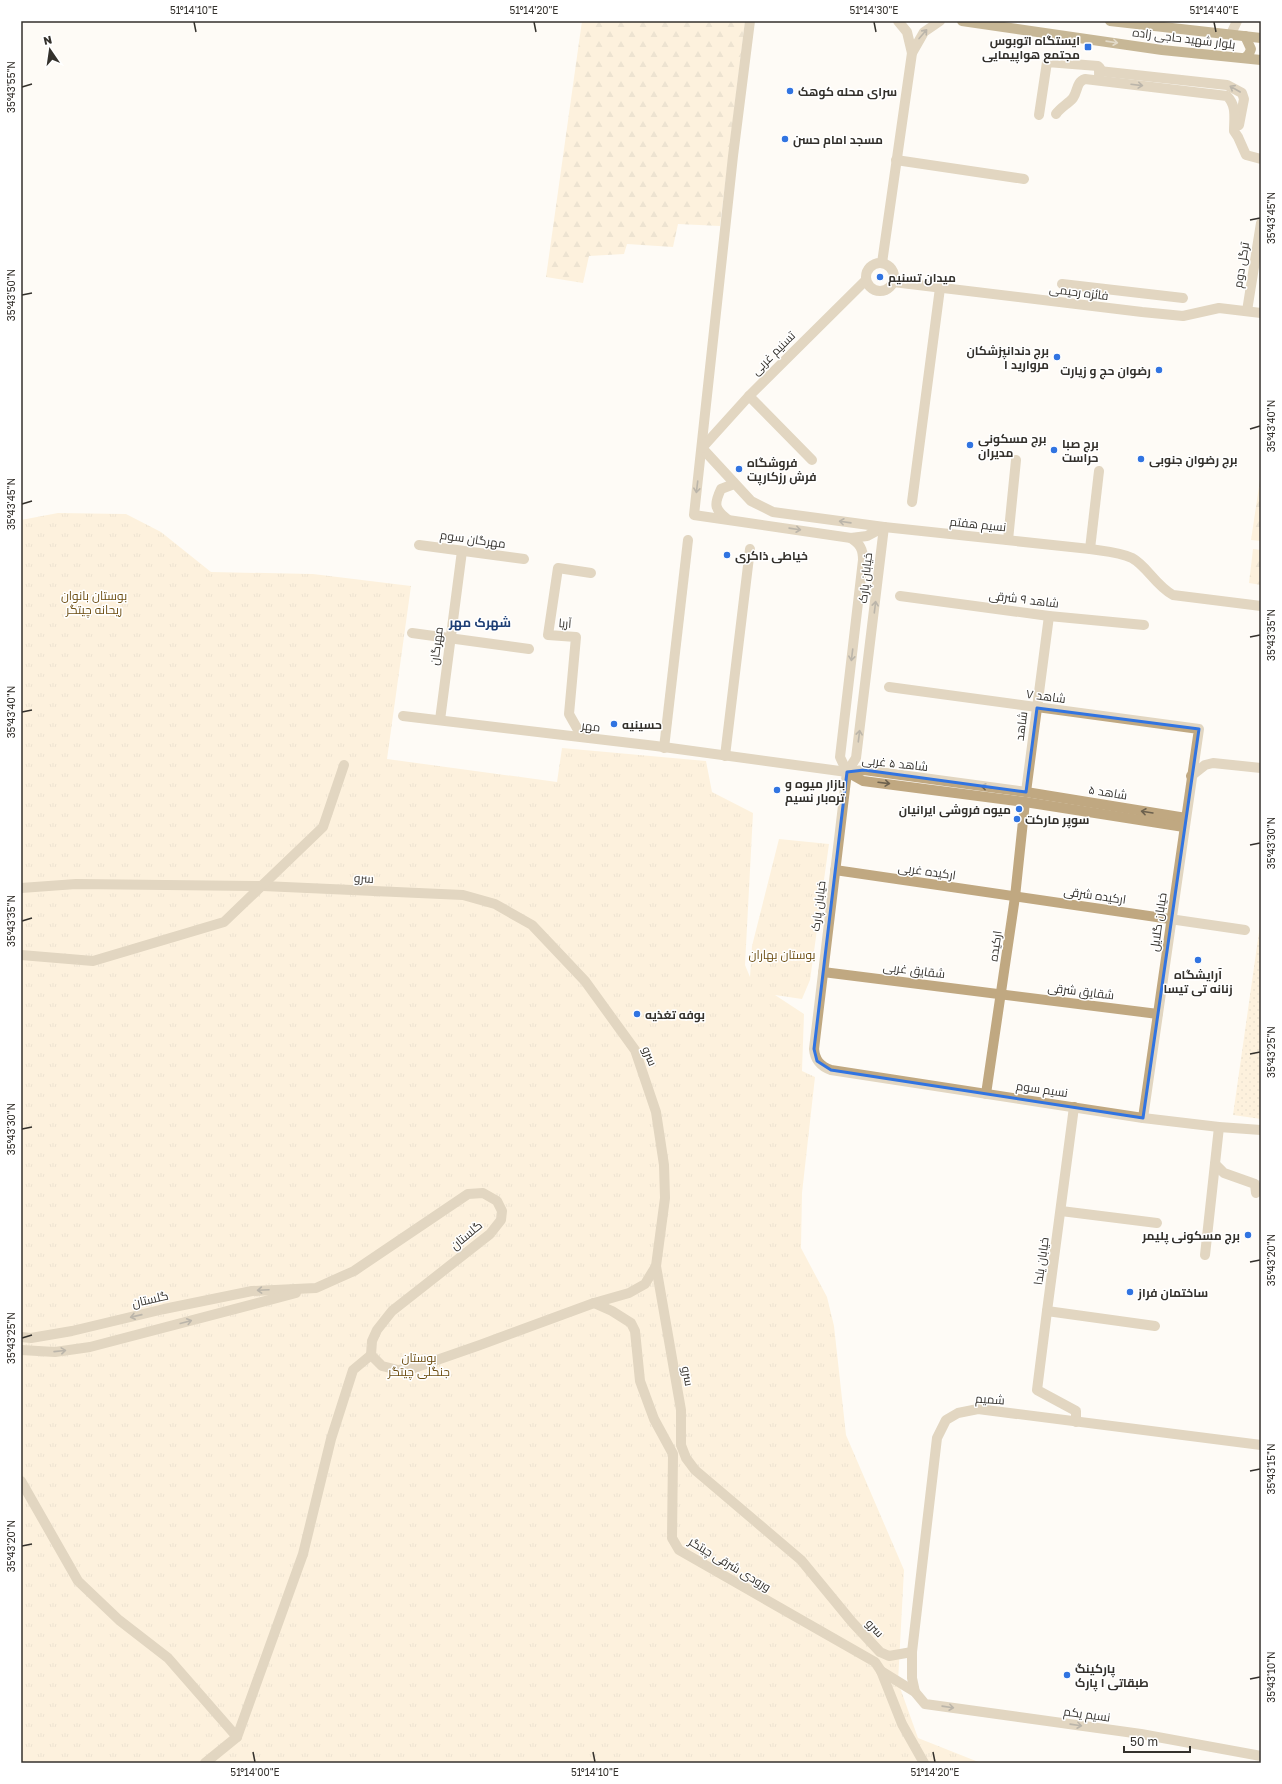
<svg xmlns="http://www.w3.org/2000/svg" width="1282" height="1784" font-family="'Golos Text',Cairo,sans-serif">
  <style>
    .forest { fill: url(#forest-firs) }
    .park { fill: url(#park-tufts) }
    .garden { fill: url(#garden-dots) }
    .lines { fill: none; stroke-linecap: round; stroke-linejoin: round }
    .minor { stroke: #c0a881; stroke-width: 10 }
    .major { stroke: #866423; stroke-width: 10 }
    .oneway { stroke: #6c614e }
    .oneway2 { stroke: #c2b291 }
    .marked { fill: none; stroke: #3174e1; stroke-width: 3; stroke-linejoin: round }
    .ticks { fill: none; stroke: #34312c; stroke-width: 1.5 }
    .poi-dot { fill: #3174e1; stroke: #fff; stroke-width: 1.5 }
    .labels { text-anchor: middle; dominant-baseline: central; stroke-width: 3; stroke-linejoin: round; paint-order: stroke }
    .street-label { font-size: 12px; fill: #34312c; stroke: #fff }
    .poi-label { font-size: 12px; font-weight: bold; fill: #34312c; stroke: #fff; text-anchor: start }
    .park-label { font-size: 12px; fill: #6d4e12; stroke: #fff }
    .neighbourhood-label { font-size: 13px; font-weight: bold; fill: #1e3f75; stroke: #fff }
    .neatline { fill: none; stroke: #34312c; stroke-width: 1.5 }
    .ticks-label { font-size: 10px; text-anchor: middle; fill: #34312c }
  </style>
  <defs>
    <pattern id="forest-firs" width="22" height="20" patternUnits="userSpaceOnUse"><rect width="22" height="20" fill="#fde5bf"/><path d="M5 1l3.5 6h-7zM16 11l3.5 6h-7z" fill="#d9c5a4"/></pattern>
    <pattern id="park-tufts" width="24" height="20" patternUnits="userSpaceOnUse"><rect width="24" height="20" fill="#fde5bf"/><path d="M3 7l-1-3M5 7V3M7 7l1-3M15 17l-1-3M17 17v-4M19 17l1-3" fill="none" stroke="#d9c5a4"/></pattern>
    <pattern id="garden-dots" width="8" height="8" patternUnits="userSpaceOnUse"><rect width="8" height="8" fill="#fde5bf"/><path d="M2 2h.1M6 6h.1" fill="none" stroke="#d9c5a4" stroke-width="1.8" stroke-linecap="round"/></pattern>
  </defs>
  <rect width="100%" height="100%" fill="#fefbf6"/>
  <g class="forest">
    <path d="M582 21H745L720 226 678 224 673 247 627 244 624 254 589 256 583 283 546 277Z"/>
    <path d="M1261 473V541L1251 540Z"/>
    <path d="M1253 549 1261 550V585L1249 583Z"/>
  </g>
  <path class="park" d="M58 513 126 514 161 532 211 572 313 574 411 586 387 759 557 782 562 748 706 761 712 792 753 813 745 965 750 977 752 946 779 839 829 844 810 980 802 999 775 995 804 1014 802 1071 815 1077 802 1193 801 1248 827 1297 834 1326 846 1435 904 1570 898 1682 918 1738 981 1763H21V520Z"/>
  <path class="garden" d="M1261 918V1119L1233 1115Z"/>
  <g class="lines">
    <g class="minor">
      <path d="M750 21 733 156 694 515 851 538 867 536 884 527"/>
      <path d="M898 21 907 32 912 53"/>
      <path d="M1231 34 1237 21"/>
      <path d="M1099 71 1227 85 1242 93 1244 99 1239 125"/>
      <path d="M1056 114C1061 107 1068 104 1073 98 1078 91 1076 82 1085 79L1227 96C1237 106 1234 118 1234 131L1238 137 1246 155 1261 159"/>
      <path d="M1039 115 1047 62 1098 66 1100 68 1099 75"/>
      <path d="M896 160 1024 179"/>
      <circle cx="880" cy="277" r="14"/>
      <path d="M882 263 912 53 924 32 940 21"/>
      <path d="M893 282 1142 312 1183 316 1219 308 1261 313"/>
      <path d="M1062 284 1183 298"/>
      <path d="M1247 311 1261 223"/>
      <path d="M749 396 812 460"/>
      <path d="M702 448 751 501 773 512 884 527 1090 549C1103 551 1120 552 1132 558 1147 566 1155 585 1173 595L1261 606"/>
      <path d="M702 448 749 396 866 280"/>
      <path d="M912 502 940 288"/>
      <path d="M727 519C714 509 714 504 721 489L734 484"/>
      <path d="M884 527 856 758 847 772 814 1049C815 1060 820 1066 831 1070L1143 1118 1219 1127 1261 1130"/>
      <path d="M1008 540 1016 460"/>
      <path d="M419 545 524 559"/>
      <path d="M1090 549 1099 471"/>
      <path d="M900 596 1049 616 1144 625"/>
      <path d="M412 633 529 649"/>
      <path d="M889 687 1199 729 1143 1118"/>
      <path d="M403 716 656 746 847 772 864 770 1026 792 1186 818"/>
      <path d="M440 720 462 551"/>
      <path d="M582 737 569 714 576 637 548 635 558 568 591 573"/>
      <path d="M664 748 688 540"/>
      <path d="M725 756 750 549"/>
      <path d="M847 772 863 781 1025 802 1184 827"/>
      <path d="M847 772 840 757 863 560C863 549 860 544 851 538"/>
      <path d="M1191 776 1205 765 1213 763 1261 768"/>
      <path d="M1026 792 1049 616"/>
      <path d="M835 870 1245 930"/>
      <path d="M21 888 76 884 263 886 463 895 495 904 532 925 585 981 635 1050 656 1112 664 1165 665 1198 656 1266 681 1410V1445L686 1458 695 1470 801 1560 852 1622 880 1652 889 1656 912 1652"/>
      <path d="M21 955 93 961 224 922 323 827 344 765"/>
      <path d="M823 972 1158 1014"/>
      <path d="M986 1094 1015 897 1025 802"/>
      <path d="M1074 1107 1047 1311 1155 1326"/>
      <path d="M1215 1164 1224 1173 1255 1184 1256 1193"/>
      <path d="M1061 1211 1157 1223"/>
      <path d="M1205 1255 1219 1127"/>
      <path d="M594 1303 612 1311 631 1323 635 1331 640 1381 654 1419 673 1454 672 1538 679 1550 875 1662 881 1671 902 1724 924 1763"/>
      <path d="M1047 1311 1037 1390 1076 1411V1422"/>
      <path d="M21 1337 31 1338 72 1331 164 1309 252 1291 316 1288 354 1271 468 1194 483 1193 497 1201 502 1211 501 1220 490 1234 392 1311 377 1330 372 1341 371 1355 382 1366 398 1370 414 1368 480 1345 594 1303 629 1293 645 1284 656 1266"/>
      <path d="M21 1350 55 1352 90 1347 296 1293"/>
      <path d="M21 1481 78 1581 119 1620 168 1658 237 1737"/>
      <path d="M881 1671 915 1692 925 1704 1141 1734 1261 1756"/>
      <path d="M915 1692 912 1678V1652L937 1438 946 1420 958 1413 978 1409 1261 1445"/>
      <path d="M205 1763 237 1737 303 1554 331 1439 353 1370 371 1355"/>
    </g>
    <g class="major">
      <path d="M962 21 1162 50 1261 60"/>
      <path d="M1110 21 1261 38"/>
      <path d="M1245 58 1249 54 1251 49 1245 36"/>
    </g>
  </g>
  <defs><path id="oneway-shaft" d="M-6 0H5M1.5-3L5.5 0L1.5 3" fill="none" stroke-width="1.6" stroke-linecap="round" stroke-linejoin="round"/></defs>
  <g class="oneway">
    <use href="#oneway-shaft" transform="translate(923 34) rotate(-49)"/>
    <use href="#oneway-shaft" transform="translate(1137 85) rotate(7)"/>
    <use href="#oneway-shaft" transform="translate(1235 89) rotate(-150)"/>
    <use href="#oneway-shaft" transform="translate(697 487) rotate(97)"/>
    <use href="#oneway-shaft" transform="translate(845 522) rotate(-172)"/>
    <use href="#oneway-shaft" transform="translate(795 529) rotate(8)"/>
    <use href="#oneway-shaft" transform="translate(875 607) rotate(-83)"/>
    <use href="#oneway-shaft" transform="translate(852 655) rotate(97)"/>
    <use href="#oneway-shaft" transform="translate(859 736) rotate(-83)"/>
    <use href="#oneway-shaft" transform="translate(884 783) rotate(7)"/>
    <use href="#oneway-shaft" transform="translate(987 787) rotate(-172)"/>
    <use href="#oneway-shaft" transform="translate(1147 812) rotate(-171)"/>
    <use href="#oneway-shaft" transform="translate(263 1290) rotate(177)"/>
    <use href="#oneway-shaft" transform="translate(136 1316) rotate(167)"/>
    <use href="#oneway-shaft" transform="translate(186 1322) rotate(-15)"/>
    <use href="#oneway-shaft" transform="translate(60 1351) rotate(-6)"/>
    <use href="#oneway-shaft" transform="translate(948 1707) rotate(8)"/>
    <use href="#oneway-shaft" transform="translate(1076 1725) rotate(8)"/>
  </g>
  <use class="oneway2" href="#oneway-shaft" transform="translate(1112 42) rotate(8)"/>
  <path d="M0 0H1282V1784H0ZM1037 708 1199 729 1143 1118 831 1070 817 1061 814 1049 847 772 864 770 1026 792Z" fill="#fefbf6" fill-opacity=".55" fill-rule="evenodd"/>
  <path class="marked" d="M1037 708 1199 729 1143 1118 831 1070 817 1061 814 1049 847 772 864 770 1026 792Z"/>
  <path class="ticks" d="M194 22 196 32M534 22 536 32M874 22 876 32M1214 22 1216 32M22 87 32 84M1250 220 1260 218M22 295 32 293M1250 429 1260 426M22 504 32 501M1250 637 1260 635M22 712 32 710M1250 845 1260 843M22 921 32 918M1250 1054 1260 1052M22 1129 32 1127M1250 1262 1260 1260M22 1338 32 1335M1250 1471 1260 1469M22 1546 32 1544M1250 1679 1260 1677M253 1752 255 1762M593 1752 595 1762M933 1752 935 1762"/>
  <g class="poi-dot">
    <rect x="1084" y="43" width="8" height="8" rx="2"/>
    <circle cx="790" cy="91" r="4"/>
    <circle cx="785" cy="139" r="4"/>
    <circle cx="880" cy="277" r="4"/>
    <circle cx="1057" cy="357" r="4"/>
    <circle cx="1159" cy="370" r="4"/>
    <circle cx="970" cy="445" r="4"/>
    <circle cx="1054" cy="450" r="4"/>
    <circle cx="1141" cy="459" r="4"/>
    <circle cx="739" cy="469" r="4"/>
    <circle cx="727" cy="555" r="4"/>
    <circle cx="614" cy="724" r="4"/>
    <circle cx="777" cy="790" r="4"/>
    <circle cx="1019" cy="809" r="4"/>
    <circle cx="1017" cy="819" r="4"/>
    <circle cx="1198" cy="960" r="4"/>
    <circle cx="637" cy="1014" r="4"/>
    <circle cx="1248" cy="1235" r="4"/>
    <circle cx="1130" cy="1292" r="4"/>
    <circle cx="1067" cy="1675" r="4"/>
  </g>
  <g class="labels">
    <g class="street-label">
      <text transform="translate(1184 38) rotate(7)">بلوار شهید حاجی زاده</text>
      <text transform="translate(1241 265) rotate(-81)">ترگل دوم</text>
      <text transform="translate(1079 292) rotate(7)">فائزه رحیمی</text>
      <text transform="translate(773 353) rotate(-45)">تسنیم غربی</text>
      <text transform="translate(978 524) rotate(6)">نسیم هفتم</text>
      <text transform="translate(473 539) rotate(8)">مهرگان سوم</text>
      <text transform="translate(865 578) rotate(-84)">خیابان پارک</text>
      <text transform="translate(1024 599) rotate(7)">شاهد ۹ شرقی</text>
      <text transform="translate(565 623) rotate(4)">آریا</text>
      <text transform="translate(436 646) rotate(-83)">مهرگان</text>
      <text transform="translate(1046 696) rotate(8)">شاهد ۷</text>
      <text transform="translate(591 726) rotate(7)">مهر</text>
      <text transform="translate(1021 726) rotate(-82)">شاهد</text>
      <text transform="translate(895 763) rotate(6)">شاهد ۵ غربی</text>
      <text transform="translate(1108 792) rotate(9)">شاهد ۵</text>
      <text transform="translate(927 871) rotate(8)">ارکیده غربی</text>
      <text transform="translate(364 878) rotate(3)">سرو</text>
      <text transform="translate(1095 895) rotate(8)">ارکیده شرقی</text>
      <text transform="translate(818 906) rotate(-83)">خیابان پارک</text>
      <text transform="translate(1158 922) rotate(-82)">خیابان گلایل</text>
      <text transform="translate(995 946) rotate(-82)">ارکیده</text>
      <text transform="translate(914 970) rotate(7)">شقایق غربی</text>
      <text transform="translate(1081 991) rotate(7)">شقایق شرقی</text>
      <text transform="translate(650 1056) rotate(68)">سرو</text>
      <text transform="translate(1042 1089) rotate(8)">نسیم سوم</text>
      <text transform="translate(466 1235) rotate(-40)">گلستان</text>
      <text transform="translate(1041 1261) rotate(-82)">خیابان یلدا</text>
      <text transform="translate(150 1299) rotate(-13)">گلستان</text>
      <text transform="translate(688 1376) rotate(80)">سرو</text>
      <text transform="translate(990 1399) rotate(4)">شمیم</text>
      <text transform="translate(730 1564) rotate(31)">ورودی شرقی چیتگر</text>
      <text transform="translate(875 1628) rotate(47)">سرو</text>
      <text transform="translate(1087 1714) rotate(8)">نسیم یکم</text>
    </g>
    <g class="poi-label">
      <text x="1080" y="40" text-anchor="end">ایستگاه اتوبوس<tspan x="1080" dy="14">مجتمع هواپیمایی</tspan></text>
      <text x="798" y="91">سرای محله کوهک</text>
      <text x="793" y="139">مسجد امام حسن</text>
      <text x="888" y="277">میدان تسنیم</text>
      <text x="1049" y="350" text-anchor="end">برج دندانپزشکان<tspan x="1049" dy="14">مروارید ۱</tspan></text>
      <text x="1151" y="370" text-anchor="end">رضوان حج و زیارت</text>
      <text x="978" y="438">برج مسکونی<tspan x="978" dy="14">مدیران</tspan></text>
      <text x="1062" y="443">برج صبا<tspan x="1062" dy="14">حراست</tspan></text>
      <text x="1149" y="459">برج رضوان جنوبی</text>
      <text x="747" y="462">فروشگاه<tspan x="747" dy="14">فرش رزکارپت</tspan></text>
      <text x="735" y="555">خیاطی ذاکری</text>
      <text x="622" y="724">حسینیه</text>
      <text x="785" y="783">بازار میوه و<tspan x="785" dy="14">تره‌بار نسیم</tspan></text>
      <text x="1011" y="809" text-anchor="end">میوه فروشی ایرانیان</text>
      <text x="1025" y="819">سوپر مارکت</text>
      <text x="1198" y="974" text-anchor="middle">آرایشگاه<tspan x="1198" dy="14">زنانه تی تیسا</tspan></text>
      <text x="645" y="1014">بوفه تغذیه</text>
      <text x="1240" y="1235" text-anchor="end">برج مسکونی پلیمر</text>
      <text x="1138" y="1292">ساختمان فراز</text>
      <text x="1075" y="1668">پارکینگ<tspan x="1075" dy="14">طبقاتی ا پارک</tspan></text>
    </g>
    <g class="park-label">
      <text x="94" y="595">بوستان بانوان<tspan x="94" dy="14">ریحانه چیتگر</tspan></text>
      <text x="782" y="954">بوستان بهاران</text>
      <text x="419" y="1357">بوستان<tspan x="419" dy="14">جنگلی چیتگر</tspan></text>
    </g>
    <g class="neighbourhood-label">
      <text x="480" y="622">شهرک مهر</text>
    </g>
  </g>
  <rect width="1282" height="1784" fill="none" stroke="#ffffff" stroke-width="44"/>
  <g transform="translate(50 50) rotate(347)" stroke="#ffffff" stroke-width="3" paint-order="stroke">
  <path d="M0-3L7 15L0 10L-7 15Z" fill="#34312c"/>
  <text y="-6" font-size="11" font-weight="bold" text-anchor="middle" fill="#34312c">N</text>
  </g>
  <path d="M1124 1746v6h66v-6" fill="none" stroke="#34312c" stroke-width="2"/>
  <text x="1130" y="1746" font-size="12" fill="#34312c" stroke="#ffffff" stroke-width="3" paint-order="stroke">50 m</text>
  <rect x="22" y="22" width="1238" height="1740" class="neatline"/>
  <g class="ticks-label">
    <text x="194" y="14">51°14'10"E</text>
    <text x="534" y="14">51°14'20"E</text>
    <text x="874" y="14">51°14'30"E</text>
    <text x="1214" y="14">51°14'40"E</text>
    <text transform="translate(11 87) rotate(-90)" y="4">35°43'55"N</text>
    <text transform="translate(1271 218) rotate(-90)" y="4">35°43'45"N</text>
    <text transform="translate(11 295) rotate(-90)" y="4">35°43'50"N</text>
    <text transform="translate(1271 426) rotate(-90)" y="4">35°43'40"N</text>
    <text transform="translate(11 504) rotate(-90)" y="4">35°43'45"N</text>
    <text transform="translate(1271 635) rotate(-90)" y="4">35°43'35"N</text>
    <text transform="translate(11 712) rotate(-90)" y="4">35°43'40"N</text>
    <text transform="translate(1271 843) rotate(-90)" y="4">35°43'30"N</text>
    <text transform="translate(11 921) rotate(-90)" y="4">35°43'35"N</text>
    <text transform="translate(1271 1052) rotate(-90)" y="4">35°43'25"N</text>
    <text transform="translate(11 1129) rotate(-90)" y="4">35°43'30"N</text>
    <text transform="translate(1271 1260) rotate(-90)" y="4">35°43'20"N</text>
    <text transform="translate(11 1338) rotate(-90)" y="4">35°43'25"N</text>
    <text transform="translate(1271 1469) rotate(-90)" y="4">35°43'15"N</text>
    <text transform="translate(11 1546) rotate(-90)" y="4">35°43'20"N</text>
    <text transform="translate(1271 1677) rotate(-90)" y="4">35°43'10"N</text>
    <text x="255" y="1776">51°14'00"E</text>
    <text x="595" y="1776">51°14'10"E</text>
    <text x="935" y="1776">51°14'20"E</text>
  </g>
</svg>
